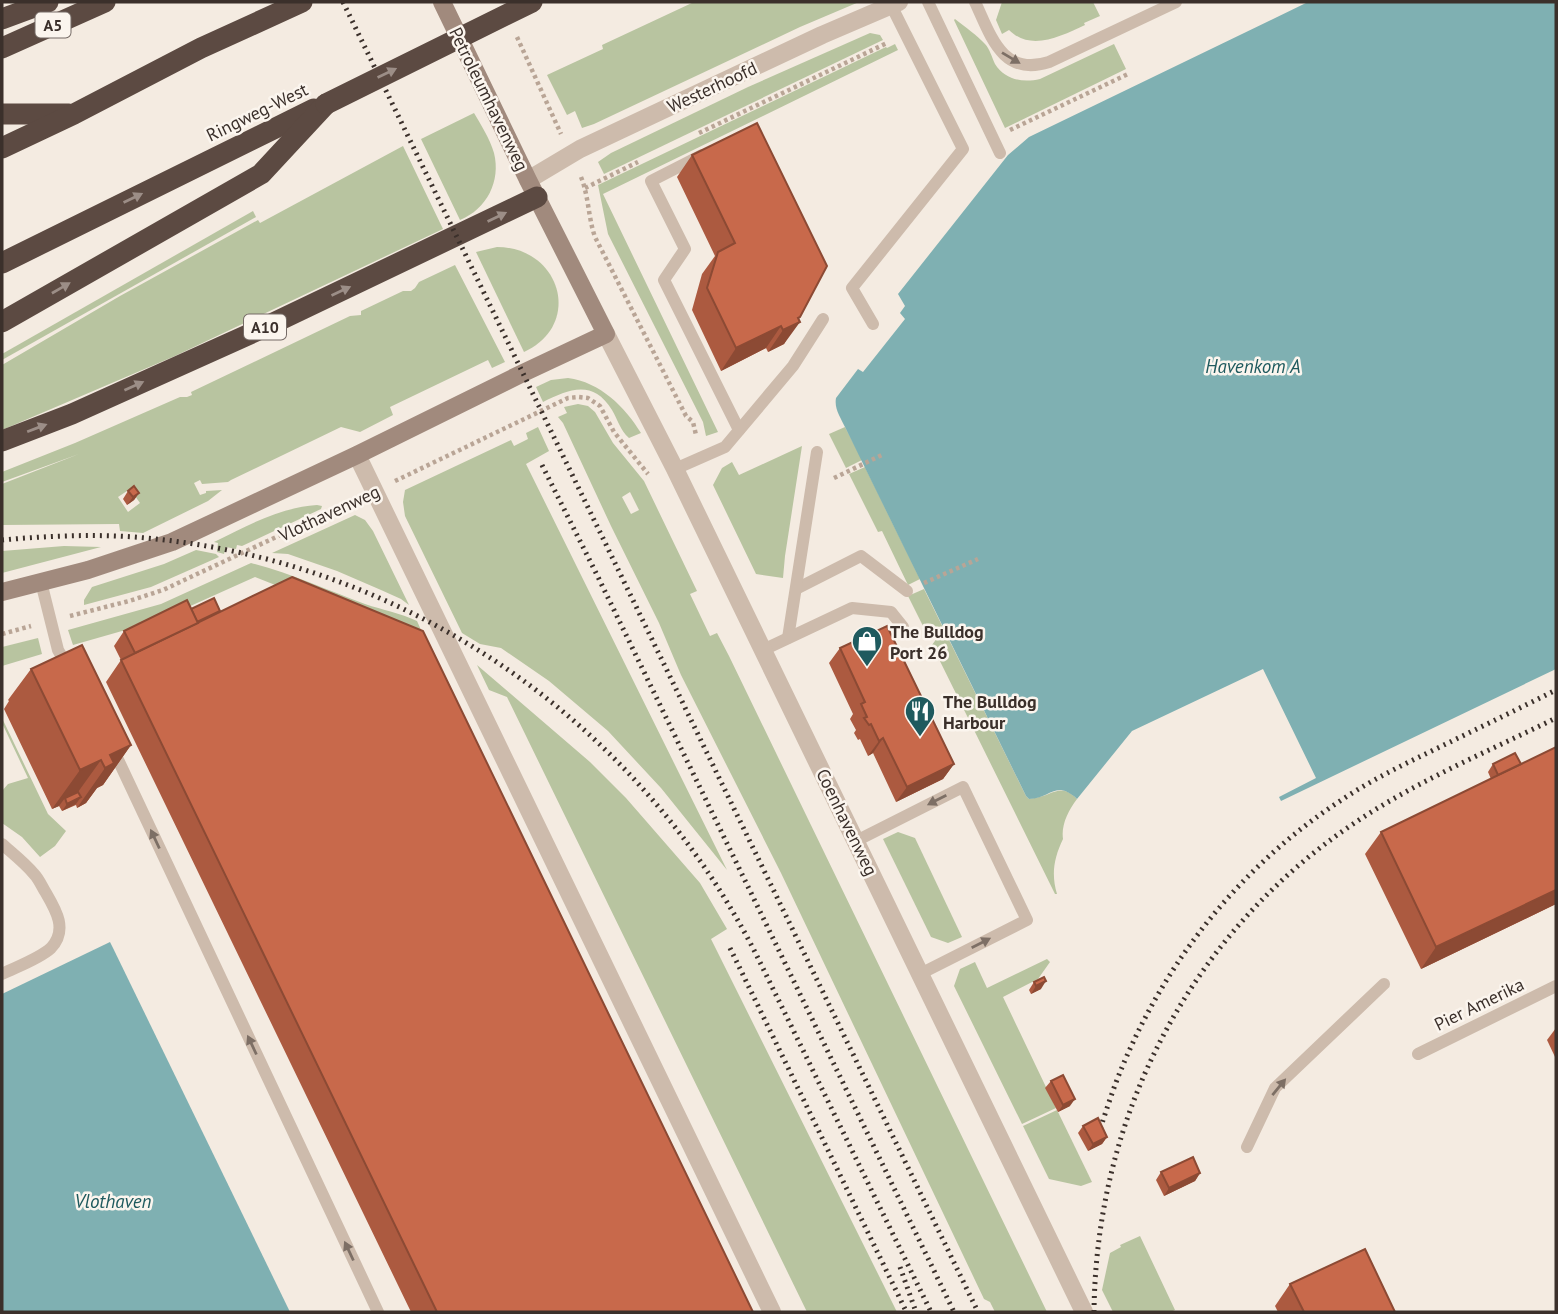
<svg xmlns="http://www.w3.org/2000/svg" width="1558" height="1314" font-family="'PT Sans',sans-serif">
  <style>
    .green { fill: #b8c4a0; fill-rule: evenodd }
    .water { fill: #7fb0b2 }
    .lines { fill: none; stroke-linecap: round; stroke-linejoin: round }
    .path { stroke: #b9a596; stroke-width: 4.5; stroke-dasharray: 3.5 3.5; stroke-linecap: butt }
    .service { stroke: #cdbbac; stroke-width: 12 }
    .minor { stroke: #cdbbac; stroke-width: 18 }
    .secondary { stroke: #a18a7d; stroke-width: 18 }
    .motorway { stroke: #5c4a42; stroke-width: 21 }
    .rail { stroke: #3b302b; stroke-width: 5; stroke-dasharray: 2 5; stroke-linecap: butt }
    .motorway-bridge { stroke: #5c4a42; stroke-width: 21 }
    .wall { fill: #ac5a40 }
    .shaded-wall { fill: #8c4a34 }
    .building { fill: #c8694b; stroke: #8c4a34; stroke-width: 2 }
    .oneway { fill: #7d6f65 }
    .oneway2 { fill: #9c8e87 }
    .labels { text-anchor: middle; dominant-baseline: central; stroke-width: 5; stroke-linejoin: round; paint-order: stroke }
    .shield { fill: #fbf5ee; stroke: #756b66; stroke-width: 2 }
    .shield-label { font-size: 16px; font-weight: bold; fill: #3b302b }
    .street-label { font-size: 18px; fill: #3b302b; stroke: #fbf5ee }
    .poi-label { font-size: 18px; font-weight: bold; fill: #3b302b; stroke: #fbf5ee; text-anchor: start }
    .water-label { font-size: 19px; font-style: italic; fill: #1f5a5e; stroke: #fbf5ee }
  </style>
  <rect width="100%" height="100%" fill="#f4ebe1"/>
  <g class="green">
    <path d="M694 2H859L800 27 594 124 582 128 575 111 567 115 547 75 603 49 602 45Z"/>
    <path d="M1002 2H1093L1100 16 1084 23 1085 25C1061 36 1031 52 1009 30L1002 34 996 20Z"/>
    <path d="M955 19C965 27 977 35 985 44 990 49 992 58 995 64 1005 80 1023 83 1040 79L1114 44 1126 69 1005 128 954 20Z"/>
    <path d="M870 33 880 35 883 40 604 174 598 162 611 153 748 87Z"/>
    <path d="M895 44 898 50 603 194 718 432 706 436 703 422 608 234 598 185 886 47 887 48Z"/>
    <path d="M474 113C481 125 490 139 494 153 501 181 487 209 460 220L421 139Z"/>
    <path d="M403 146 443 229 175 356 2 430V365L120 296 258 220 260 223Z"/>
    <path d="M253 211 256 217 2 360V354Z"/>
    <path d="M497 247C560 247 584 324 524 352L476 252Z"/>
    <path d="M455 265 505 362 492 368 488 360 390 407 393 415 360 432 341 427 231 480 228 482 202 484 200 480 194 483 200 495 206 493V491L222 490 208 501 143 533 120 531 119 524 2 525V484L79 454 2 482V472L75 443 180 397H187L192 395 191 392 350 316 361 315V311L403 291H411L415 288 419 282ZM130 489 140 503 128 512 118 497Z"/>
    <path d="M568 378C600 382 625 407 641 433L629 438C620 430 618 420 612 410 593 379 569 389 543 402L536 387 551 380Z"/>
    <path d="M578 404 588 406 595 412 613 443 644 481 697 591 690 594 710 636 717 633 729 656 1047 1312H995L990 1302 984 1299 781 873 681 675 659 623 611 526 563 423 558 417 567 413 564 407ZM630 492 639 510 631 514 622 497Z"/>
    <path d="M538 427 549 451 526 464 727 870 661 788 608 731 549 681 501 648 480 644 462 633 405 516 403 502 405 490 511 440 514 446 528 439 526 433Z"/>
    <path d="M845 427 862 460 846 468 829 434Z"/>
    <path d="M802 446 785 556 783 578 756 574 713 485 722 468 732 462 739 475Z"/>
    <path d="M865 467 920 579 908 585 882 531 878 532 849 474Z"/>
    <path d="M317 505 322 506 321 509 242 546 237 545 236 549 226 547 224 554 217 552 218 543 214 542C249 525 278 508 317 505Z"/>
    <path d="M355 515 365 520 373 531 409 605 401 599 381 590 337 571 288 554 272 553Z"/>
    <path d="M64 546 101 547 2 573V551Z"/>
    <path d="M196 550 216 554 219 557 151 587 84 605V600L92 587 164 564Z"/>
    <path d="M251 563C290 573 327 590 365 604 383 610 400 613 417 621L425 639 417 641 255 577 157 621 73 645 68 630 161 604Z"/>
    <path d="M924 589 1026 796 1029 799C1034 798 1041 797 1046 795 1061 789 1065 788 1077 799 1068 811 1061 825 1063 839 1054 858 1051 874 1057 894H1055L932 645 937 638 935 634H927L908 596Z"/>
    <path d="M38 638 42 654 2 666V647Z"/>
    <path d="M477 665 590 762 626 798 700 883 727 929 711 939 897 1312H807L507 697 489 690Z"/>
    <path d="M2 718 48 814 66 831 55 846 40 857 22 837 2 823V791L8 784 28 778 2 723Z"/>
    <path d="M898 832 915 838 962 937 948 943 931 937 883 839Z"/>
    <path d="M1047 959 1050 962 1038 979 1003 997 1056 1108 1022 1124 954 986 960 969 975 962 987 988Z"/>
    <path d="M1057 1110 1058 1112 1092 1182 1081 1186 1049 1179 1023 1126Z"/>
    <path d="M1140 1236 1175 1310 1171 1312H1113L1102 1290 1110 1253 1121 1247 1120 1245Z"/>
  </g>
  <g class="water">
    <path d="M1308 2H1556V669L1281 801 1279 797 1316 778 1263 669 1132 731 1077 799C1055 779 1051 799 1029 799L1026 796 845 427C841 418 834 409 836 398L858 369 863 372 905 319 900 313 905 306 898 294 1008 155 1029 137Z"/>
    <path d="M110 942 113 948 290 1312H2V994Z"/>
  </g>
  <g class="lines">
    <g class="path">
      <path d="M517 37 561 134"/>
      <path d="M1010 130 1130 73"/>
      <path d="M699 133 887 43"/>
      <path d="M581 177C589 197 588 217 595 237L686 416 693 422 696 435"/>
      <path d="M585 188 638 162"/>
      <path d="M834 478 884 454"/>
      <path d="M395 481 568 398 579 397 588 398 600 406 614 432 648 474"/>
      <path d="M924 583 978 559"/>
      <path d="M70 616 129 601 163 590 353 501"/>
      <path d="M2 634 31 626"/>
    </g>
    <g class="service">
      <path d="M928 2 1000 153"/>
      <path d="M975 2C991 36 1002 77 1049 62L1176 2"/>
      <path d="M702 155 651 181 685 249 664 280 739 430"/>
      <path d="M873 324 852 288 963 149 891 5"/>
      <path d="M675 469 725 447 793 366 823 319"/>
      <path d="M41 582 58 650 69 669"/>
      <path d="M796 589 861 556 907 591"/>
      <path d="M788 638 817 452"/>
      <path d="M763 650 852 608 891 612 903 627"/>
      <path d="M113 749 378 1312"/>
      <path d="M856 841 963 787 1027 920 920 974"/>
      <path d="M2 844C12 853 25 863 34 874 39 879 42 887 46 893 56 910 68 930 51 948 39 959 16 967 2 974"/>
      <path d="M1418 1054 1556 986"/>
      <path d="M1247 1147 1275 1088 1384 984"/>
    </g>
    <g class="minor">
      <path d="M528 180 580 149 822 35 899 2"/>
      <path d="M606 334 675 469 1084 1312"/>
      <path d="M357 455 772 1312"/>
    </g>
    <path class="secondary" d="M2 592 88 570 172 542 357 455 523 373 606 334 528 180 442 2"/>
    <g class="motorway">
      <path d="M2 19 48 2"/>
      <path d="M2 48 105 2"/>
      <path d="M2 114H69"/>
      <path d="M2 148 74 114 201 48 302 2"/>
      <path d="M2 263 314 109"/>
      <path d="M2 322 261 174 326 104"/>
      <path d="M2 441 72 414 263 328 537 197"/>
    </g>
    <g class="rail">
      <path d="M343 2 978 1312"/>
      <path d="M542 465 598 577 954 1312"/>
      <path d="M2 540C46 536 90 534 134 537 400 557 634 716 755 952L931 1312"/>
      <path d="M730 948 905 1309"/>
      <path d="M1098 1135C1106 1112 1113 1088 1123 1065 1168 957 1244 863 1343 799 1376 777 1411 761 1446 744 1483 726 1520 708 1556 690"/>
      <path d="M900 1267 916 1312"/>
      <path d="M1094 1312C1096 1117 1189 936 1350 826 1414 782 1487 752 1556 718"/>
    </g>
    <path class="motorway-bridge" d="M326 104 532 2"/>
  </g>
  <g class="wall">
    <path d="M692 155 827 266 784 344 768 352 766 348 721 371 692 310 702 274 715 256 677 177Z"/>
    <path d="M128 491 139 493 134 500 127 505 123 499Z"/>
    <path d="M191 609 218 613 753 1312H411L106 682 121 660 114 646 124 631Z"/>
    <path d="M840 648 954 764 943 779 896 802 873 753 868 756 860 739 858 740 854 733 856 730 850 719 853 714 829 663Z"/>
    <path d="M31 669 131 745 103 785 97 788 86 803 77 808 76 805 62 811 59 806 52 809 4 709 9 701 8 700Z"/>
    <path d="M1493 764 1556 904 1421 969 1365 854 1381 832 1491 779 1488 772Z"/>
    <path d="M1034 982 1041 989 1031 994 1029 990Z"/>
    <path d="M1556 1028V1059L1547 1040Z"/>
    <path d="M1051 1081 1070 1106 1058 1112 1045 1088Z"/>
    <path d="M1083 1126 1107 1137 1102 1144 1088 1151 1078 1133Z"/>
    <path d="M1161 1172 1200 1173 1195 1181 1164 1196 1156 1180Z"/>
    <path d="M1290 1284 1395 1312H1278L1275 1306Z"/>
  </g>
  <g class="shaded-wall">
    <path d="M800 317 795 324 800 322 784 344 768 352 783 330Z"/>
    <path d="M781 326 766 348 721 371 736 348Z"/>
    <path d="M139 493 134 500 127 505 133 497Z"/>
    <path d="M883 738 873 753 868 756 879 741Z"/>
    <path d="M131 745 103 785 97 788 86 803 77 808 105 768 110 755Z"/>
    <path d="M101 760 73 799 65 798 59 806 52 809 80 770Z"/>
    <path d="M954 764 943 779 896 802 907 787Z"/>
    <path d="M81 797 76 804 62 811 67 804Z"/>
    <path d="M1556 890V904L1421 969 1436 947Z"/>
    <path d="M1046 981 1041 989 1031 994 1036 986Z"/>
    <path d="M1075 1099 1070 1106 1058 1112 1063 1105Z"/>
    <path d="M1107 1137 1102 1144 1088 1151 1093 1144Z"/>
    <path d="M1200 1173 1195 1181 1164 1196 1169 1188Z"/>
  </g>
  <g class="building">
    <path d="M757 123 827 266 800 317 798 318 800 322 783 330 781 326 736 348 707 288 718 252 735 243 692 155Z"/>
    <path d="M134 486 139 493 133 497 128 491Z"/>
    <path d="M292 577 423 631 753 1312H437L121 660Z"/>
    <path d="M214 598 220 611 197 622 191 609Z"/>
    <path d="M187 600 198 623 135 653 124 631Z"/>
    <path d="M887 626 954 764 907 787 883 738 879 741 871 724 869 725 864 718 867 717 861 704 865 702 840 648Z"/>
    <path d="M82 645 131 745 110 755 114 763 105 768 101 760 80 770 31 669Z"/>
    <path d="M1556 747V890L1436 947 1381 832Z"/>
    <path d="M1515 753 1521 764 1498 775 1493 764Z"/>
    <path d="M78 792 81 797 67 804 65 798Z"/>
    <path d="M1044 977 1046 981 1036 986 1034 982Z"/>
    <path d="M1063 1075 1075 1099 1063 1105 1051 1081Z"/>
    <path d="M1098 1118 1107 1137 1093 1144 1083 1126Z"/>
    <path d="M1193 1157 1200 1173 1169 1188 1161 1172Z"/>
    <path d="M1365 1249 1395 1312H1304L1290 1284Z"/>
  </g>
  <defs><path id="oneway-solid" d="M-6-.8H1V-3.2L6.5 0L1 3.2V.8H-6Z" transform="scale(1.75)"/></defs>
  <g class="oneway">
    <use href="#oneway-solid" transform="translate(1011 58) rotate(31)"/>
    <use href="#oneway-solid" transform="translate(937 800) rotate(153)"/>
    <use href="#oneway-solid" transform="translate(155 839) rotate(-115)"/>
    <use href="#oneway-solid" transform="translate(981 943) rotate(-27)"/>
    <use href="#oneway-solid" transform="translate(252 1045) rotate(-115)"/>
    <use href="#oneway-solid" transform="translate(1279 1087) rotate(-51)"/>
    <use href="#oneway-solid" transform="translate(349 1251) rotate(-115)"/>
  </g>
  <g class="oneway2">
    <use href="#oneway-solid" transform="translate(387 73) rotate(-26)"/>
    <use href="#oneway-solid" transform="translate(133 198) rotate(-26)"/>
    <use href="#oneway-solid" transform="translate(497 217) rotate(-26)"/>
    <use href="#oneway-solid" transform="translate(61 288) rotate(-30)"/>
    <use href="#oneway-solid" transform="translate(341 291) rotate(-25)"/>
    <use href="#oneway-solid" transform="translate(134 386) rotate(-24)"/>
    <use href="#oneway-solid" transform="translate(37 428) rotate(-21)"/>
  </g>
  <defs>
    <g id="shop-pin" transform="scale(1.575)"><path d="M0 17L-7.5 6A9.5 9.5 0 1 1 7.5 6Z" fill="#1f5a5e" stroke="#fbf5ee"/><path d="M-5-2.5h2.3a2.7 3.5 0 0 1 5.4 0H5L5.5 6h-11ZM-1.5-2.5h3a1.5 2.3 0 0 0-3 0Z" fill="#fff"/></g>
    <g id="restaurant-pin" transform="scale(1.575)"><path d="M0 17L-7.5 6A9.5 9.5 0 1 1 7.5 6Z" fill="#1f5a5e" stroke="#fbf5ee"/><path d="M-5-6h1v4h1v-4h1v4h1v-4h1v5L-1.5 .5V6h-2V.5L-5-1ZM5-6V6H3V1.5H1.5Q1.5-4 5-6Z" fill="#fff"/></g>
  </defs>
  <g fill-rule="evenodd">
    <use href="#shop-pin" x="867" y="641"/>
    <use href="#restaurant-pin" x="920" y="711"/>
  </g>
  <g class="labels">
    <g class="shield">
      <rect x="35.5" y="12.5" width="35" height="25" rx="5"/>
      <rect x="244" y="314.5" width="42" height="25" rx="5"/>
    </g>
    <g class="shield-label">
      <text x="53" y="25">A5</text>
      <text x="265" y="327">A10</text>
    </g>
    <g class="street-label">
      <text transform="translate(712 87) rotate(-25)">Westerhoofd</text>
      <text transform="translate(489 99) rotate(64)">Petroleumhavenweg</text>
      <text transform="translate(257 112) rotate(-26)">Ringweg-West</text>
      <text transform="translate(329 513) rotate(-25)">Vlothavenweg</text>
      <text transform="translate(847 822) rotate(64)">Coenhavenweg</text>
      <text transform="translate(1479 1004) rotate(-26)">Pier Amerika</text>
    </g>
    <g class="poi-label">
      <text x="890" y="631">The Bulldog<tspan x="890" dy="21">Port 26</tspan></text>
      <text x="943" y="701">The Bulldog<tspan x="943" dy="21">Harbour</tspan></text>
    </g>
    <g class="water-label">
      <text x="1253" y="366">Havenkom A</text>
      <text x="113" y="1201">Vlothaven</text>
    </g>
  </g>
  <rect width="1558" height="1314" fill="none" stroke="#3b302b" stroke-width="7"/>
</svg>
